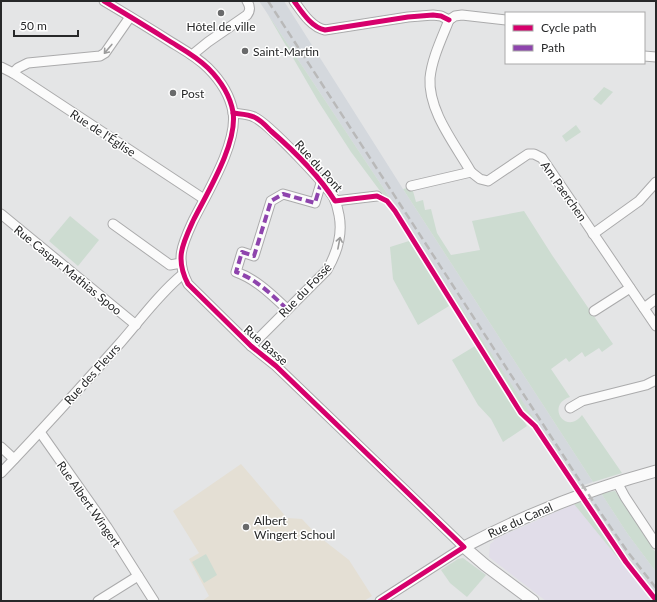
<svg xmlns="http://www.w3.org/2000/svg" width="657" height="602" font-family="Lato,sans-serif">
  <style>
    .commercial { fill: #e1dde9 }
    .built { fill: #d4d8dd }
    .education { fill: #e4dfd4 }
    .green { fill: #cddcd1 }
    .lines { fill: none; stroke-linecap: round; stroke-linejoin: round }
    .minor-casing { stroke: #ababac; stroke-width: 11 }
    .major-casing { stroke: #ababac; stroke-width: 13 }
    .minor { stroke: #fbfbfb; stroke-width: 9 }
    .major { stroke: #fbfbfb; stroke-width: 11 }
    .rail { stroke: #b9b9b9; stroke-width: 2.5; stroke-dasharray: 8 4; stroke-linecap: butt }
    .quiet { stroke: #8e44ad; stroke-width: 4; stroke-dasharray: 8 4; stroke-linecap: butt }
    .cycleway-casing { stroke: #fff; stroke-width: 8 }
    .cycleway { stroke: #d6006c; stroke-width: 5 }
    .oneway { stroke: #9c9c9c }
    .poi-dot { fill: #696a6b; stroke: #fff; stroke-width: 1.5 }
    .labels { text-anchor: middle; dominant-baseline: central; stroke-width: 3; stroke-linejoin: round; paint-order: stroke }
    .poi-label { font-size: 12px; fill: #272829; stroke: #fff; text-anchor: start }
    .street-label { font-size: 12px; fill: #272829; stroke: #fff }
  </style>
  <rect width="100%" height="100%" fill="#e4e5e6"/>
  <path class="commercial" d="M574 504 653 601H546L489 557 490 544 494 541 493 540Z"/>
  <g class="built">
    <path d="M259 1H284L403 189 593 482 578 487 386 192Z"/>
    <path d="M601 493 627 533 656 572V596L623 554 586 499Z"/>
  </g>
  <path class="education" d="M241 464 287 518 302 519 317 535 349 560 372 596 364 601H202L209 596 189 559 199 553 173 511Z"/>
  <g class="green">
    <path d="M267 13 386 192 538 425 535 426 521 413 395 211 351 152 318 101Z"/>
    <path d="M604 87 613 92 601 105 593 99Z"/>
    <path d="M576 125 581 132 566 142 562 136Z"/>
    <path d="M407 188 413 191 416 202 423 200 425 210 431 209 437 233 451 255 480 250 472 221 524 211 552 255 613 344 602 352 599 348 585 357 582 352 569 362 566 358 551 369 570 397C545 405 566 436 582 415L622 473 593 482 403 189Z"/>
    <path d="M70 216 99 240 78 266 49 241Z"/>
    <path d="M409 241 449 306 418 325 393 279 390 247Z"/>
    <path d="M475 346 527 426 503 442 491 419 478 405 452 360Z"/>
    <path d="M615 491 656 553V572L627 533 601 493Z"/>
    <path d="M586 499 623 554 656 596V601H653L574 504Z"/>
    <path d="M206 554 217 575 204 583 192 562Z"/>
    <path d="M463 558 486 575 467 597 450 583 441 570 458 559Z"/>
  </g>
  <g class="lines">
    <g class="minor-casing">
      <g id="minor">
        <path d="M104 1C126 14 149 28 171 42 184 50 197 57 208 68 220 80 230 95 233 112 238 143 207 193 193 221 182 245 175 259 188 284L251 346 276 366 464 547 380 601"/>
        <path d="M294 1C302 12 311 27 325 30L408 17 433 15 441 16 449 20"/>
        <path d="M449 20 455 16 462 15 506 20"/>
        <path d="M192 55 208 42 247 15C251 10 250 6 247 1"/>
        <path d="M644 56 656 57"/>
        <path d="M1 67 13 73 204 199"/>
        <path d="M13 73 18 68 28 63 100 56 105 53 130 17"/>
        <path d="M233 113C240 114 248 114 254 117 268 123 328 186 335 200 337 205 338 211 339 215 343 235 337 253 327 270L251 346"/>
        <path d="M471 172 480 179 488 181 528 154H534L542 158 656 326"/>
        <path d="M411 186 471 172C455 144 428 111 430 78 432 58 442 38 449 20"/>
        <path d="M335 201 377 196"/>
        <path d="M1 214 136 325"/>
        <path d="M113 224 170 265 181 263"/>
        <path d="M593 234 639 201 656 182"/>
        <path d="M644 308 656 299"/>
        <path d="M287 309C272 295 256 279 236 272L242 252 254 256 271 201 283 194 315 203 321 183"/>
        <path d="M594 311 630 288"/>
        <path d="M570 408 582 401 646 385 656 380"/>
        <path d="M40 432 107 527 154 601"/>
        <path d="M1 447 14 459"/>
        <path d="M1 473C42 430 82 386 121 342 141 319 159 294 183 274"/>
        <path d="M617 482 625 497 656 544"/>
        <path d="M98 601 138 576"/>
      </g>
    </g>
    <g class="major-casing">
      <path id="major" d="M533 601 485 565 464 547C525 515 589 489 656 471"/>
    </g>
    <use href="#minor" class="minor"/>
    <use href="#major" class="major"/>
    <path class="rail" d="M268 1 600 512 627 551 656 588"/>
    <path class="quiet" d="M287 309C272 295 256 279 236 272L242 252 254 256 271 201 283 194 315 203 321 183"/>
    <g class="cycleway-casing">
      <g id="cycleway">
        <path d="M104 1C126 14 149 28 171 42 184 50 197 57 208 68 220 80 230 95 233 112 238 143 207 193 193 221 182 245 175 259 188 284L251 346 276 366 464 547 380 601"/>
        <path d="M294 1C302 12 311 27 325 30L408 17 433 15 441 16 449 20"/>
        <path d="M233 113C240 114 248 114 254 117 261 120 266 126 271 131 293 150 319 176 335 201L377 196 387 201 395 211 521 413 535 426 626 562 656 600"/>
      </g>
    </g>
    <use href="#cycleway" class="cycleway"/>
  </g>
  <defs><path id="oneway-shaft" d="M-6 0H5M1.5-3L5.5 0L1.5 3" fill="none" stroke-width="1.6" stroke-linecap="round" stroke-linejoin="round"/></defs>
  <g class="oneway">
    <use href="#oneway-shaft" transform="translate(108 49) rotate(130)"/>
    <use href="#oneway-shaft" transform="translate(339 243) rotate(-79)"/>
  </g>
  <g class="poi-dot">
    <circle cx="221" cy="13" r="4"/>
    <circle cx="245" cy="51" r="4"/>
    <circle cx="173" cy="93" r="4"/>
    <circle cx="246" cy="527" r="4"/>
  </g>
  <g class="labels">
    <g class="poi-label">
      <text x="221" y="26" text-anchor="middle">Hôtel de ville</text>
      <text x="253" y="51">Saint-Martin</text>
      <text x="181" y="93">Post</text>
      <text x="254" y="520">Albert<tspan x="254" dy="14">Wingert Schoul</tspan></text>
    </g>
    <g class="street-label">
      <text transform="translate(103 133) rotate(33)">Rue de l'Église</text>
      <text transform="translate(319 166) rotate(48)">Rue du Pont</text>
      <text transform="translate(564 191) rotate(55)">Am Paerchen</text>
      <text transform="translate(68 270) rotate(39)">Rue Caspar Mathias Spoo</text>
      <text transform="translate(305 290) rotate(-46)">Rue du Fossé</text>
      <text transform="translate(266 345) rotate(41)">Rue Basse</text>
      <text transform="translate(92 374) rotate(-48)">Rue des Fleurs</text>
      <text transform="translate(89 504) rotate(55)">Rue Albert Wingert</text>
      <text transform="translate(520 520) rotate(-24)">Rue du Canal</text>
    </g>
  </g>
  <rect width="657" height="602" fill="none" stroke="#272829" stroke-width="4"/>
  <rect x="505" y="12" width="140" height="52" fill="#ffffff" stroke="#a9a9a9"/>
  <rect x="513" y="25" width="20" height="6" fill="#d6006c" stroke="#a9a9a9"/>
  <text x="541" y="32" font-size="12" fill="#272829">Cycle path</text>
  <rect x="513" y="45" width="20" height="6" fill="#8e44ad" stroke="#a9a9a9"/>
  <text x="541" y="52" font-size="12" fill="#272829">Path</text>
  <path d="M14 30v6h64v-6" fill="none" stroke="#272829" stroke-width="2"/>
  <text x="20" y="30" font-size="12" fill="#272829" stroke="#ffffff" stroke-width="3" paint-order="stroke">50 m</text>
</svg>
